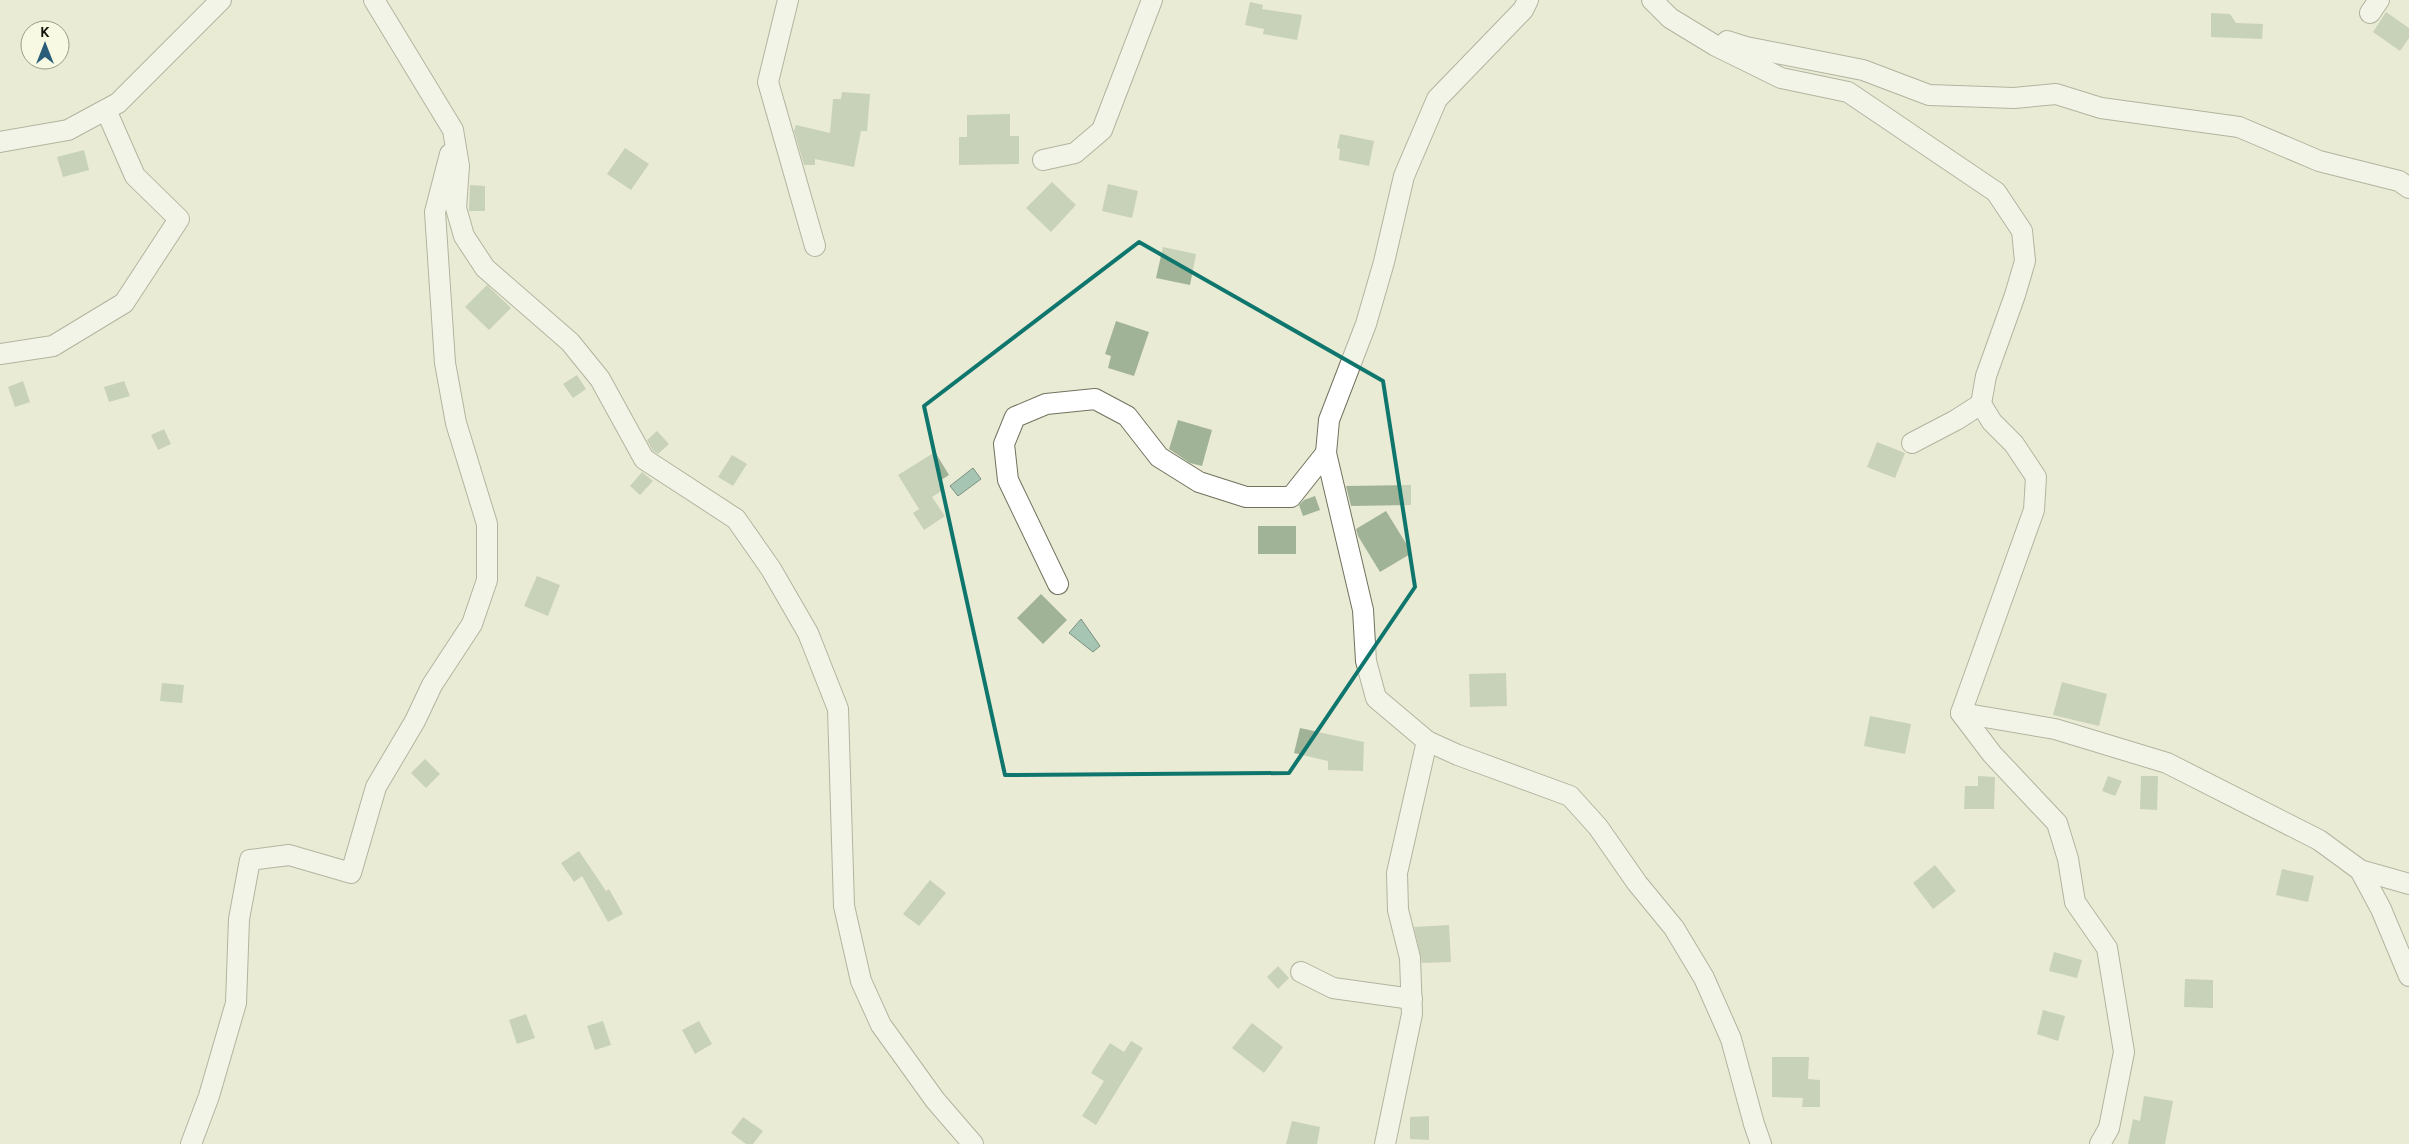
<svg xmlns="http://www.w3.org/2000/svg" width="2409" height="1144" font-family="Figtree,sans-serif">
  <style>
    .water { fill: #a6c6b3; stroke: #7a9081 }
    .building { fill: #a1b397 }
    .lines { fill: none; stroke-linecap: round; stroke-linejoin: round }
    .minor-casing { stroke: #71725e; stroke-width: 22 }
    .minor { stroke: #fff; stroke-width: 20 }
    .marked { fill: none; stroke: #0f766e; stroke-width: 4; stroke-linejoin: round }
  </style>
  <rect width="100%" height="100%" fill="#eaebd5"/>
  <g class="water">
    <path d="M973 468 981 479 958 496 950 486Z"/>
    <path d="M1081 619 1100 646 1093 652 1069 633Z"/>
  </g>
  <g class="building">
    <path d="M1250 2 1263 5 1262 9 1302 15 1297 40 1263 34 1264 29 1245 25Z"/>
    <path d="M2386 12 2409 28V38L2400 51 2373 32Z"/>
    <path d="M2211 13 2230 14 2236 23 2263 24 2262 39 2211 37Z"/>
    <path d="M842 92 870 94 867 131H861L854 167 815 159V165H804L794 131 796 125 830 133 833 99H841Z"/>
    <path d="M1010 114V136H1019V164L959 165V137H967V115Z"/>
    <path d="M1340 134 1374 141 1369 166 1339 160 1340 149 1337 148Z"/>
    <path d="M625 148 649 164 631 190 607 174Z"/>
    <path d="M84 150 89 170 63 177 57 157Z"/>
    <path d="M1052 182 1076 205 1051 232 1026 208Z"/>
    <path d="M1108 184 1138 191 1132 218 1102 211Z"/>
    <path d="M470 185 485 186V211H469Z"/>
    <path d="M1163 247 1196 254 1190 285 1156 278Z"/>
    <path d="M487 285 511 308 489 330 465 307Z"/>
    <path d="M1116 321 1149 332 1134 376 1108 368 1111 356 1105 354Z"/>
    <path d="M577 375 586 389 573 398 563 384Z"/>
    <path d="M23 381 30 402 15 407 8 387Z"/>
    <path d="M124 381 130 396 109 402 104 387Z"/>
    <path d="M1178 420 1212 430 1202 466 1190 463 1169 449Z"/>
    <path d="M164 429 171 444 158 450 151 435Z"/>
    <path d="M657 431 669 444 658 454 653 451 647 440Z"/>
    <path d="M1877 442 1905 453 1895 478 1867 467Z"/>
    <path d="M935 452 949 475 938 482 943 490 932 497 945 516 924 530 913 513 919 509 898 475Z"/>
    <path d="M732 455 747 464 733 486 718 477Z"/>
    <path d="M642 472 653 481 640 495 630 486Z"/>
    <path d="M1411 485V505L1351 506 1346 486Z"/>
    <path d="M1315 496 1320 510 1303 516 1299 505 1304 500Z"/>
    <path d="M1386 511 1412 553 1380 572 1358 536 1356 529Z"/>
    <rect x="1258" y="526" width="38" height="28"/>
    <path d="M537 576 560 585 548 616 524 606Z"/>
    <path d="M1041 594 1067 620 1043 644 1017 618Z"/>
    <path d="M1506 673 1507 706 1470 707 1469 674Z"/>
    <path d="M2062 682 2107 694 2099 726 2053 715Z"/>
    <path d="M162 683 184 685 182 703 160 701Z"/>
    <path d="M1870 716 1911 724 1905 754 1864 746Z"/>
    <path d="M1300 728 1364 742 1363 771 1328 770V761L1294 753Z"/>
    <path d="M425 759 440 774 426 788 411 773Z"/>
    <path d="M1978 776 1995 777 1994 809H1964L1965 786H1978Z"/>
    <path d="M2108 776 2122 781 2115 796 2102 791Z"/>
    <path d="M2141 776H2158L2157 810 2140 809Z"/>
    <path d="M579 851 606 891 609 889 623 914 608 922 582 876 574 882 561 863Z"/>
    <path d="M1935 865 1956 891 1933 909 1913 883Z"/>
    <path d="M2282 869 2314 876 2308 902 2276 895Z"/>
    <path d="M930 880 946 893 919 926 903 914Z"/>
    <path d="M1449 925 1451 962 1422 963 1414 927Z"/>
    <path d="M2054 952 2082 960 2077 978 2049 971Z"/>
    <path d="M1278 966 1289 978 1278 989 1267 977Z"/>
    <path d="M2185 979 2213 980V1008L2184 1007Z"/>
    <path d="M2043 1010 2065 1016 2058 1041 2037 1034Z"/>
    <path d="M526 1014 535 1038 517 1044 509 1020Z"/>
    <path d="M603 1021 611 1045 595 1050 587 1026Z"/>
    <path d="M699 1021 712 1044 695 1054 682 1030Z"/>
    <path d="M1252 1023 1283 1047 1264 1073 1232 1048Z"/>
    <path d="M1131 1041 1143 1048 1096 1125 1082 1116 1104 1081 1091 1073 1110 1043 1124 1052Z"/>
    <path d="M1772 1057H1809L1808 1079 1820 1080V1107H1802L1803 1098 1772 1097Z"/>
    <path d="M2144 1096 2173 1101 2165 1144H2128L2133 1119 2140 1121Z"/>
    <path d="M1429 1116V1140L1410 1139V1117Z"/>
    <path d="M743 1117 763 1131 753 1144H746L731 1133Z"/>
    <path d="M1292 1121 1320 1127 1317 1144H1286Z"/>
  </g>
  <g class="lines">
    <g class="minor-casing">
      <g id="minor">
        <path d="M374 0 453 130 459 166 456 208 464 236 485 268 570 342 600 379 644 459 736 519 771 569 808 633 838 709 844 906 861 981 881 1025 935 1100 973 1144"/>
        <path d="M788 0 768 82 815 246"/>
        <path d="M1528 0 1523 10 1437 99 1404 176 1384 262 1366 324 1329 420 1326 453 1363 610 1366 661 1376 698 1427 741 1458 755 1570 796 1598 827 1637 883 1674 928 1704 978 1731 1039 1754 1124 1761 1144"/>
        <path d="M1652 0 1670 18 1716 46 1781 78 1848 92 1996 192 2022 231 2025 261 2015 295 1986 376 1981 404 1992 422 2014 444 2036 477 2034 510 1961 713 2055 729 2167 763 2319 840 2360 870 2381 909 2409 976"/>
        <path d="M2370 13 2379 0"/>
        <path d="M1727 41 1746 47 1863 70 1929 95 2014 98 2056 94 2101 108 2239 127 2319 161 2399 181 2409 188"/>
        <path d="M0 142 68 130 118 103 221 0"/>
        <path d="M1043 160 1075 153 1102 130 1152 0"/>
        <path d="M0 354 53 346 124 303 179 219 135 176 106 110"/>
        <path d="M1912 443 1956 420 1981 404"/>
        <path d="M1058 584 1008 480 1004 444 1015 417 1046 404 1095 399 1127 416 1159 457 1199 482 1246 497H1291L1326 453"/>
        <path d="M1961 713 1992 754 2057 823 2068 859 2075 902 2107 948 2124 1052 2109 1128 2100 1144"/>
        <path d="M2360 870 2409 884"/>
        <path d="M1301 972 1333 988 1412 999"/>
        <path d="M191 1144 209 1096 236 1003 239 919 250 860 289 855 351 873 376 787 415 721 432 685 472 624 487 580V524L456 423 445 363 435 212 450 154"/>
        <path d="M1385 1144 1412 1014 1410 958 1398 910 1397 873 1427 741"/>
      </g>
    </g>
    <use href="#minor" class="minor"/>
  </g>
  <path d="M0 0H2409V1144H0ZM1139 242 1383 381 1415 587 1289 773 1005 775 924 406Z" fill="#eaebd5" fill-opacity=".55" fill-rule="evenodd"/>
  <path class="marked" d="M1139 242 1383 381 1415 587 1289 773 1005 775 924 406Z"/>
  <g transform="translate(45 45)"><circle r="24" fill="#f8f9e2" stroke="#9c9d8c"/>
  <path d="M0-4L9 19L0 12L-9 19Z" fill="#2a5d7a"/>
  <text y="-8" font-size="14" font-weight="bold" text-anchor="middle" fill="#13130c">K</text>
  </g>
</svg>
